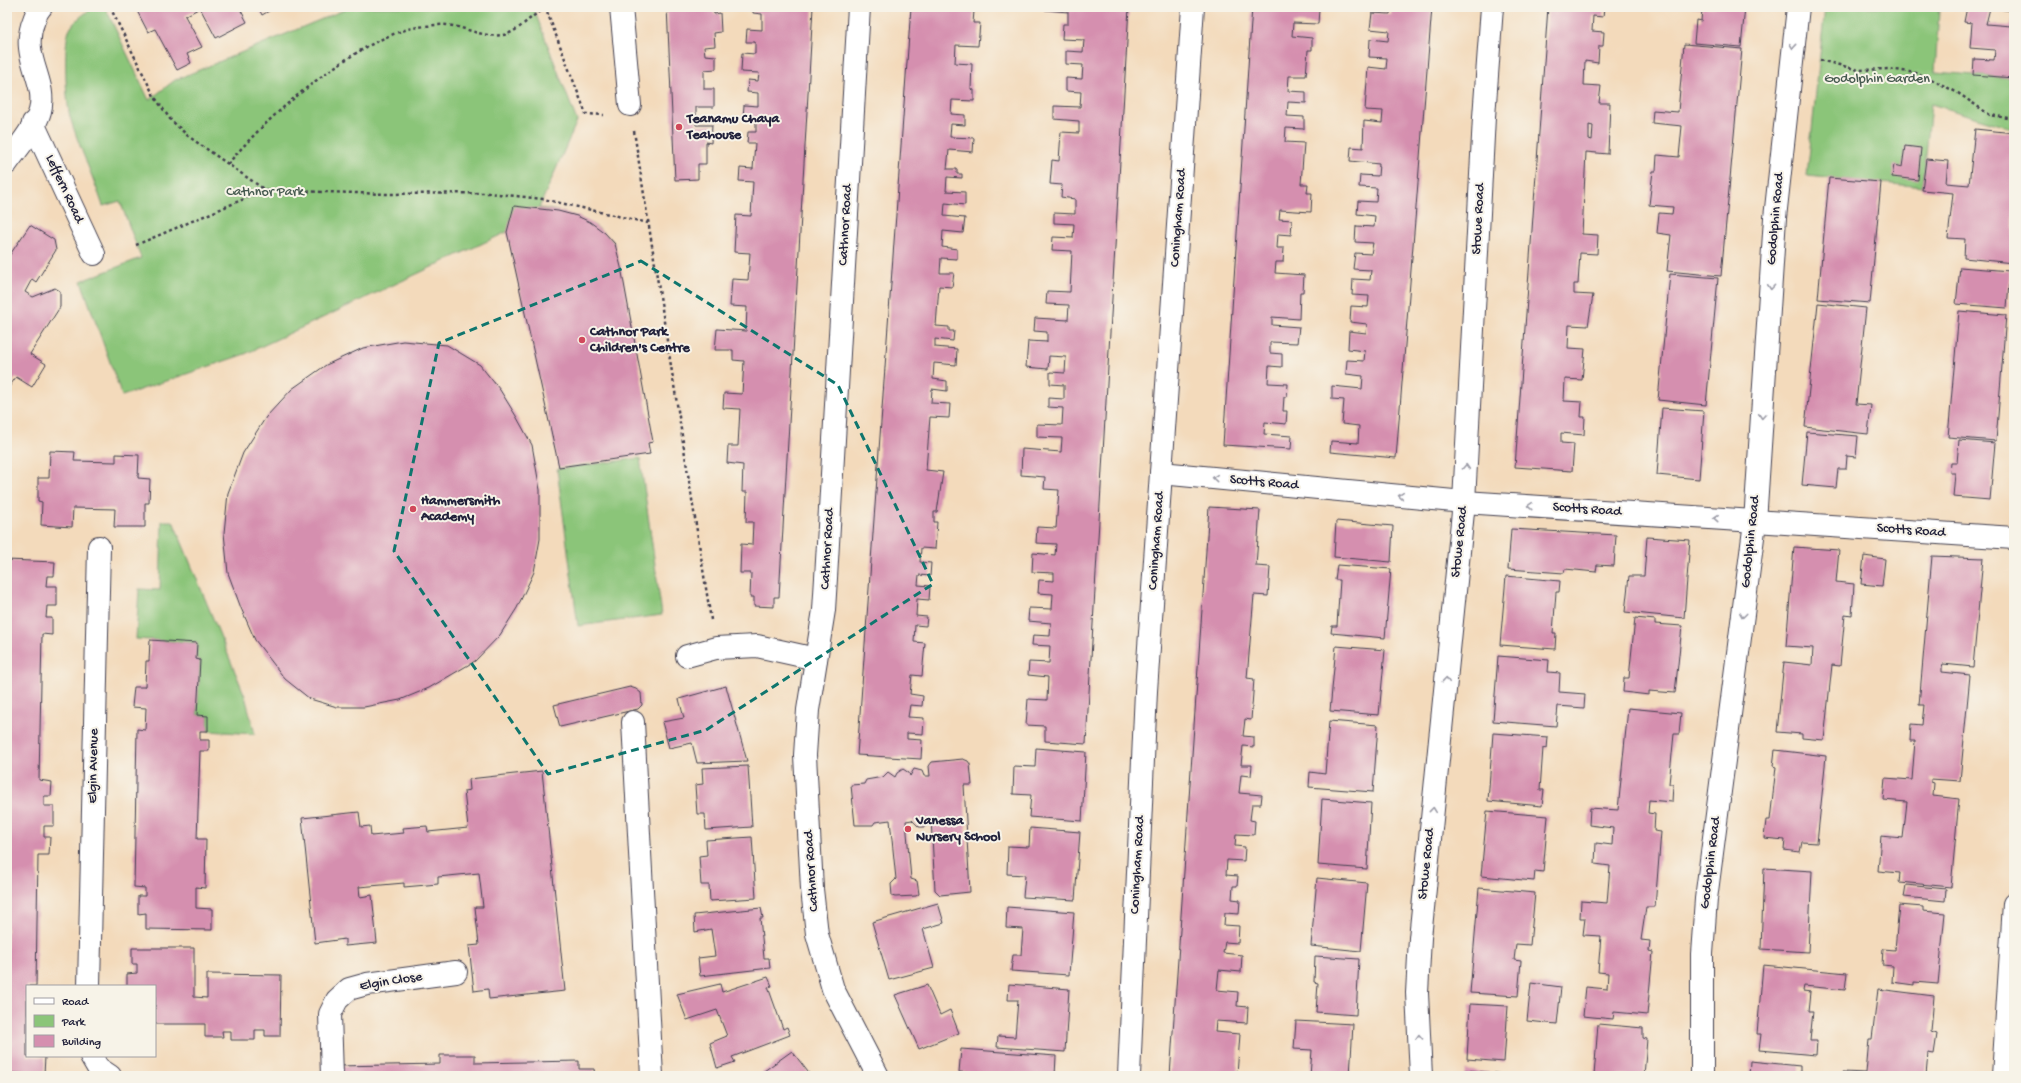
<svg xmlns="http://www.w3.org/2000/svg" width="2021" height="1083" font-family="'Gochi Hand',sans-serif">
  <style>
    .green { fill: #8bc579; stroke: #56745a }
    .building { fill: #d58faf; fill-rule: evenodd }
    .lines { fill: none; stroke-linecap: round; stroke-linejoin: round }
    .minor-casing { stroke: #413e4e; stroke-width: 24 }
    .path { stroke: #413e4e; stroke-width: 2.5; stroke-dasharray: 3 3; stroke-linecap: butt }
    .minor { stroke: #fff; stroke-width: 22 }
    .oneway { stroke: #9c9ca7 }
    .marked { fill: none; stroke: #0f766e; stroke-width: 3; stroke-dasharray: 8 5; stroke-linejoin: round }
    .poi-dot { fill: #d1495b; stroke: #f7f3e8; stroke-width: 1.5 }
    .labels { text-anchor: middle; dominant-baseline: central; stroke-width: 4; stroke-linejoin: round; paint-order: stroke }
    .park-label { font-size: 14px; fill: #475b51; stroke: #f7f3e8 }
    .poi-label { font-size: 14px; font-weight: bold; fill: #22223b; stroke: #f7f3e8; text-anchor: start }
    .street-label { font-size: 14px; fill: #22223b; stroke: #f7f3e8 }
  </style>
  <rect width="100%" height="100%" fill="#f7f3e8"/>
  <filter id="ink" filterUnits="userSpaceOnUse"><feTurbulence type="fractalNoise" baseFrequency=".025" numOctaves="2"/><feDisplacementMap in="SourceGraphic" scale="8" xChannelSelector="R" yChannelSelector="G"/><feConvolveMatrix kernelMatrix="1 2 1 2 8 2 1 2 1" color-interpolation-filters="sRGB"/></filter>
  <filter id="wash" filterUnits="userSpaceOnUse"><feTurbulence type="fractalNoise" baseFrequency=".012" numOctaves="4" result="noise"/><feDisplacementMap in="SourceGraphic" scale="16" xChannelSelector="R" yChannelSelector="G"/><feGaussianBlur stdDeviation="0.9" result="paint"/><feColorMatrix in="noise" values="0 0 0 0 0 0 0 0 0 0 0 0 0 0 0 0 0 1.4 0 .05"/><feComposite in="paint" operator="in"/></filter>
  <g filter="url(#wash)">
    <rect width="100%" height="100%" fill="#f3dabb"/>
    <g class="green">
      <path d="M96 7H105L149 100 175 80 351 7H533L577 121 539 208C570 212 595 220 615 244L507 232 245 354 122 396 81 281 141 258 120 201 103 206C93 176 79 147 70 117 66 102 63 44 69 31 74 20 86 12 96 7Z"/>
      <path d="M1825 7H1914L1939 10 1935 72 2014 78V129L1931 104 1923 187 1807 176Z"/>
      <path d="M640 458 662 615 578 626 557 469Z"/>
      <path d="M162 521H173L245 696 255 734 208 731V716L197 715 200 660 196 659 197 643 136 639 139 589 160 590Z"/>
    </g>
    <g id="blocks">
      <g class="building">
        <path d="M135 7H239L247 22 216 38 200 8 185 16 202 47 187 54 191 63 177 70 155 29 148 32Z"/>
        <path d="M258 7H276L262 15Z"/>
        <path d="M667 7H713L714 14 720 13 721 32 714 33 715 46 704 47 705 55 716 56V69L704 70V89H714V107H696V125H712L711 143 706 142V164H698V179L675 180Z"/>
        <path d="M753 7H813L779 597H774V607L754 606V597H750L751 573H740L741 544 752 545 753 522H746L747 492H742L743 465 727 463 728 446H738L740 409 723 408 724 393 742 394 744 361 733 360V350H715L717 329 746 331 747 307 730 306 732 279 748 280 750 253 734 252 736 215 751 216 753 182 739 181 740 168 753 169 755 143H747L748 132H756V119L743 118 744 105 758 106V93L747 92 748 80 758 81 759 73 741 72 742 53 755 54V42H746L747 29 762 30V14L753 13Z"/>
        <path d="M911 7H959V10L974 11 973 23H980L978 46 956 45 955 63 972 64 971 89 974 90V101L952 100 951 114 965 115V125L951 124 950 137 974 138 973 152 949 150 947 169H957V174H962V178L947 177 946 191 965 192V205L945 203 944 216 965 218 963 233 943 231 942 247 957 249V259L941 258 940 273H954L952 287 939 286 936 326 949 327V331H954L953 341 935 339V347L957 349 956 365 934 363 933 379 947 381V391L932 389 931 403 950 404 949 418 930 417 926 470 943 472 937 512H934V522H937L935 549 921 548 920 562 931 563 930 576 919 575 918 585 930 586 929 600 917 599 916 616 927 617 926 626 915 625 914 642 925 643 922 676 912 675 910 694 923 696 922 706 910 705 908 717 924 718 923 734 907 733V739L922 740 921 759 857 755Z"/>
        <path d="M1045 7H1129L1086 744 1045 741V726L1026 725 1028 699 1047 700 1048 677 1028 675 1029 662 1049 663 1050 646 1032 645 1033 635 1050 636 1051 623 1028 621 1029 608 1052 609 1053 594 1038 593 1039 580 1054 581V573L1032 572 1033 553 1055 555 1056 544 1036 543 1037 527 1056 528 1059 490 1044 489 1045 477 1021 475 1022 449 1061 452 1062 438 1037 437V424L1062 425 1063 408 1048 407V398L1064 399V385L1050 384V372L1065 373 1066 357 1049 356 1048 369 1026 367 1028 341 1047 342V332L1034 331 1035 318 1068 320 1069 305 1046 304 1047 291 1070 292 1072 251 1052 250 1053 237 1073 238 1074 224 1054 223V213L1075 214V199L1061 197 1062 185 1050 184 1052 160 1059 161 1061 132 1079 133V121L1054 119V106L1080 107 1081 92 1066 91V78L1082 79 1083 65 1066 64V51L1083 52 1084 40 1062 39 1063 24H1068V12L1045 10Z"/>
        <path d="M1252 7H1314L1319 9 1318 24 1293 23 1292 36 1312 38V50H1308L1306 76H1289L1288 91 1306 92V103L1288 102 1287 116 1304 117V129L1286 128 1285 142 1304 143 1301 184H1308L1307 193H1312L1311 212 1280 210 1279 219 1292 220 1291 235 1278 234 1277 248H1284L1283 262H1276L1275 273 1304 275 1303 292H1300L1299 319 1272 317V325L1299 327 1297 343 1270 342V353L1282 354V367L1269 366 1268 383 1288 384 1287 397H1284L1283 411H1287L1286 424 1265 422 1264 434 1292 436 1291 449 1223 445Z"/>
        <path d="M1391 7H1432L1396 458 1330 452 1331 441 1358 443 1359 426 1342 424 1344 400 1332 399V386L1362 389 1363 376 1346 374 1347 360 1364 361 1365 351 1348 349 1349 331 1366 333 1367 324 1350 322 1351 306 1368 307 1369 296 1352 295 1353 279 1370 280 1371 270 1353 269 1355 253 1371 254 1373 243 1355 242 1356 226 1374 227 1375 216 1357 214 1358 201 1376 202 1377 188 1359 187 1360 175 1378 176 1379 164 1350 161 1351 147 1363 148 1364 121 1382 123 1383 111 1365 110 1368 67 1386 69 1387 58 1369 57 1370 39 1388 41 1389 31 1370 29 1372 13 1390 14Z"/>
        <path d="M1548 7H1604L1603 17 1593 16 1592 31 1604 32 1603 46H1599L1598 63 1585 61 1584 85 1601 86 1599 103H1610L1608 154 1586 152 1582 234 1598 235 1597 254 1580 253 1578 284H1574V294L1593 295 1588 326 1569 325 1568 348 1585 349 1582 380 1565 379 1564 401 1582 402 1581 417H1585L1584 435 1561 433V443L1574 444 1572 471 1515 467ZM1589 125 1593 126 1592 140 1589 139Z"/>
        <path d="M1691 7H1745L1741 47 1694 43 1696 20 1701 21 1702 9Z"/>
        <path d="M1923 7H1940L1939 10Z"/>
        <path d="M1967 7H2014V78L1973 75 1974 59 1994 60 1995 50 1970 48 1972 23 1964 22ZM1990 8 2013 11 2011 26 1986 24Z"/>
        <path d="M1684 44 1742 49 1721 276 1667 271 1671 235 1657 233 1659 213 1672 214 1673 207 1649 205 1653 171H1656L1657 155 1679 157 1682 126 1652 123 1653 110 1678 112Z"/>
        <path d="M1975 129 2014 133 2013 263 1964 258 1965 239 1948 238 1953 193 1922 190 1926 159 1948 161 1946 183 1969 185Z"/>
        <path d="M1905 146 1921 148 1918 180 1892 177 1894 165 1902 167Z"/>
        <path d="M1829 178 1881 182 1870 303 1818 299Z"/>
        <path d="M514 206 558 211 577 216 590 222 605 233 615 244 621 267 653 442 648 443 650 454 559 467 507 232Z"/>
        <path d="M30 225 54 240 56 250 36 282 32 279 25 292 33 297 55 288 60 291V307L30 354 46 364 32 387 16 377 7 390V259Z"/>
        <path d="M1960 267 2010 271 2007 308 1956 304Z"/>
        <path d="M1670 274 1718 278 1706 405 1658 400Z"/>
        <path d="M1818 303 1866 308 1856 404 1871 405 1868 434 1805 427Z"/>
        <path d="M1959 311 2006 315 1996 441 1948 437Z"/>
        <path d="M403 341 447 345 480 365 500 390 516 416 532 445 540 490V539L534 572 517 608 500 635 475 661 429 688 400 700 364 707H337L310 699 285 679 255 640 241 608 228 573 224 533 228 493 243 453 266 417 292 389 326 365 363 348Z"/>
        <path d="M1662 408 1704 411 1699 479 1657 475Z"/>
        <path d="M1807 432 1858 436 1856 457 1847 456 1846 469H1838L1836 488 1802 485Z"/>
        <path d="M1959 440 1995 443 1990 500 1953 497 1955 473H1950L1951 463H1957Z"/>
        <path d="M50 451 75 452 74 461 116 462V454L139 455 138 478 150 479 149 503H145V527H114L115 509 73 508 72 527 41 525 42 502 38 501V478H49Z"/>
        <path d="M1209 507 1260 510 1256 566 1270 567 1268 596 1254 595 1247 678 1254 679 1251 720 1245 719 1243 736 1254 737V747L1243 746 1241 765H1252L1251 776 1241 775 1239 793 1262 795 1261 804H1252L1250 820 1255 821 1254 835 1236 834 1235 846 1245 847 1244 861 1227 860 1226 875 1238 876 1237 886H1233L1232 899 1240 900 1239 914 1225 913 1224 925 1239 926 1238 943 1225 942 1223 953 1242 955 1241 972 1219 970 1217 990 1238 992 1237 1006 1248 1007 1247 1023 1216 1021 1215 1032 1240 1034 1237 1075 1212 1073V1076H1170Z"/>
        <path d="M1336 521 1393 526 1391 562 1334 557Z"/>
        <path d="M1511 529 1616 535 1614 566 1597 565 1596 572 1565 569 1564 573 1508 569Z"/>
        <path d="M1647 537 1690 540 1684 618 1625 612 1629 576H1644Z"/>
        <path d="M1794 547 1839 550 1836 582 1854 584 1852 616 1845 615 1840 666 1832 665 1824 740 1802 738V734L1777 732 1784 662 1812 665 1813 648 1786 646Z"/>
        <path d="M1864 556 1885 559 1882 586 1861 584Z"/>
        <path d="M1932 556 1983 558 1973 667 1943 664 1942 667V672L1970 675 1960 781 1931 779V782L1934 783 1933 796 1959 799 1951 887 1899 882 1900 873 1878 871 1881 836 1903 838 1907 802 1883 800 1885 778 1912 780 1915 741H1910L1911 724 1922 725 1924 705H1919Z"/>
        <path d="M7 560 55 562 54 576H47L46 586H57V606H47L46 618H52V635L42 634 39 780 52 782 51 796H44V806H54V826H44V837H50L49 855H38L36 986H27V1056L45 1057 44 1074 7 1073Z"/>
        <path d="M1337 565 1391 569 1385 638 1331 633 1332 626H1337L1340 580H1335Z"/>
        <path d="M1506 576 1560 581 1559 592H1556L1553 633H1556L1555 649 1500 645Z"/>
        <path d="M1635 618 1655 620V624L1682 626 1675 693 1649 691V695L1623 692 1624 678H1629Z"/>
        <path d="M150 640 197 643 196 659 200 660 197 715 208 716V731H200V740H209V751H200L197 839H206L205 888 196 887V908L212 909V930L146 929V913L138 914V896H145V888L134 887 137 729 145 730 146 708 132 707 134 687H145L146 661H149Z"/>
        <path d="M1336 646 1385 650 1379 715 1330 711Z"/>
        <path d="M1498 656 1549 660 1548 672 1560 673 1559 692 1585 694 1584 708 1558 706 1556 726 1493 721Z"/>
        <path d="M726 686 747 761 697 763 692 743 669 748 662 722 684 718 679 699Z"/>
        <path d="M630 687 636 689 641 693 642 705 638 709 560 727 554 705Z"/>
        <path d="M1628 708 1681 713 1679 734H1674L1669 784H1673L1672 802 1649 800 1648 813 1655 814 1654 831 1661 832 1655 907H1646L1641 940 1650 941 1649 951 1653 952 1647 1015 1614 1012 1613 1019 1583 1016 1586 987 1607 989 1608 973 1598 972 1601 936 1583 935 1585 918H1580L1581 901 1607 903 1610 866 1595 864 1596 843 1612 845 1613 828 1589 825 1590 808 1618 810Z"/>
        <path d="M1329 721 1378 725 1373 792 1309 787 1310 772 1325 774Z"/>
        <path d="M1493 733 1548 737 1547 749 1543 748 1540 790H1544L1542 806 1488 801Z"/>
        <path d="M1036 748 1086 752 1082 821 1029 817 1031 795 1013 794 1014 766 1035 767Z"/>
        <path d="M1775 750 1826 756 1817 843 1802 842 1800 852 1784 850 1785 840 1764 838 1766 820H1770L1776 767 1773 766Z"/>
        <path d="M963 759 968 761 970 764 972 785H964L970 892 940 895 935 890 931 819H928L925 827H919L912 820 906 821 911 879 917 881 919 894 916 896 895 897 892 896 891 884 896 879 890 820 875 822 873 825H855L851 785 864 784 866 780 883 777 888 772 895 777 897 773 903 769 909 773 910 776 914 769 922 771 924 776H930L929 766 932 762Z"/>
        <path d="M748 766 752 827 706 830 705 814H697L695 785 703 784 702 768Z"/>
        <path d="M542 771 565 991 489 999 488 989 474 991 469 946 479 945 475 907H483L479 873 438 877V884L404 887V883L359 887 360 897 372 895 377 943 345 946V939L315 943 302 818 359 812 361 827 370 826 371 836 404 833 403 828 427 826 428 832 468 828 464 791 470 790 469 779Z"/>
        <path d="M1322 799 1371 803 1367 869 1318 865Z"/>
        <path d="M1487 811 1548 816 1543 872 1535 871 1534 881 1481 876Z"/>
        <path d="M1030 828 1080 832 1075 900 1023 897 1025 875 1007 874 1008 846 1029 847Z"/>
        <path d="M752 837 756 898 710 901 709 885H701L699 856 707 855 706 840Z"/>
        <path d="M1764 868 1812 871 1808 952 1761 949Z"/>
        <path d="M1317 878 1367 883 1361 951 1311 946Z"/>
        <path d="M1906 885 1946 889 1945 901 1904 897Z"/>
        <path d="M1479 888 1535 893 1530 945 1516 944 1514 960 1521 961 1518 996 1470 993Z"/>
        <path d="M938 903 944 923 923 929 934 968 889 980 872 922Z"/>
        <path d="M1899 905 1923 907V911L1945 913 1938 984 1914 982V985L1892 982 1893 966 1882 965 1883 949 1895 950Z"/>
        <path d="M1007 907 1074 912 1069 975 1011 971 1013 955H1021L1023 929 1006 928Z"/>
        <path d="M761 908 763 918H760L764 958H769L770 968 700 976 698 958 715 956 711 929 695 932 694 915Z"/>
        <path d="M132 948H194V997L207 998V974L281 975 280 1036H265V1030H255V1040H231V1031H222L223 1037H205V1024H155V986H127V974L137 973V964H132Z"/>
        <path d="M1315 956 1359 959 1356 1015 1316 1012 1318 983 1314 982Z"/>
        <path d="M1763 965 1847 973 1845 990 1804 986 1803 991 1811 992 1809 1011H1813L1810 1041H1817L1816 1055 1759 1050 1761 1034H1757Z"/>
        <path d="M768 977 772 986 768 987 783 1029 787 1027 790 1035 732 1057 735 1062 717 1068 710 1043 727 1036 717 1010 687 1020 677 994 720 984 722 992Z"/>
        <path d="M1531 983 1561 987 1557 1024 1527 1021Z"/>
        <path d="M1009 984 1069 989 1065 1052 997 1047 998 1036 1015 1037 1018 1000H1008Z"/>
        <path d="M927 985 940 1015 950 1010 959 1033 919 1049 895 995Z"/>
        <path d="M1878 989 1934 996 1931 1032 1937 1034 1934 1054 1928 1053 1926 1076H1843V1072L1866 1073 1869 1039H1872Z"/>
        <path d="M1470 1004 1508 1006 1504 1062 1467 1059Z"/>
        <path d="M1296 1021 1353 1024 1350 1076H1310L1312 1050 1294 1049Z"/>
        <path d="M1598 1024 1643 1028V1038L1647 1039 1644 1076H1594Z"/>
        <path d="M961 1049 1056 1056 1055 1076H979L980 1073 959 1072Z"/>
        <path d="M792 1051 811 1076H757Z"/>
        <path d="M440 1055H475V1063L579 1061V1069H594L595 1076H337V1066L440 1064Z"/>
        <path d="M1750 1061 1800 1066V1076H1749Z"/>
        <path d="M1465 1070 1504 1074V1076H1464Z"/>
      </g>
    </g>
  </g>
  <g filter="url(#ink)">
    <use href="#blocks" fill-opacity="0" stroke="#413e4e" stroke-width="1"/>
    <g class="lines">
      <g class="minor-casing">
        <g id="minor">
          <path d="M621 7 630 105"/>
          <path d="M859 7 826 578 824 610 808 710 805 755 812 889 817 934 833 989 878 1076"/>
          <path d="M33 123 94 254"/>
          <path d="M7 163C17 149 36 127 40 111 48 80 19 56 34 20 36 15 37 11 41 7"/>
          <path d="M1161 473 1464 502 2014 538"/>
          <path d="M687 656 716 648 757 646 816 659"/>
          <path d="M633 722 652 1076"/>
          <path d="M89 986 99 547"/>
          <path d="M91 1056 98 1068 110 1076"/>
          <path d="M332 1076 330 1014 337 1000 349 989 367 984 456 972"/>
          <path d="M1129 1076 1146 691 1193 7"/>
          <path d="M1421 1076 1417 993 1420 938 1464 502 1484 117 1492 7"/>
          <path d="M1702 1076V954L1706 899 1755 522 1775 218 1798 7"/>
          <path d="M2003 1076 2014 904"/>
        </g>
      </g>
      <g class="path">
        <path d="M110 7 154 96 170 119 188 136 265 190 386 194 489 193 543 199 648 223"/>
        <path d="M1820 60 1859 70 1889 69 1916 73 1931 79 1958 93 1990 115 2014 119"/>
        <path d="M634 131 711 620"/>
        <path d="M228 164C267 116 349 46 408 29 416 27 438 24 447 25 466 27 482 38 503 35 520 32 529 15 546 9L586 114 604 115"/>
        <path d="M136 245 265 190"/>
      </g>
      <use href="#minor" class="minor"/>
    </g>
    <defs><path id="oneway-chevron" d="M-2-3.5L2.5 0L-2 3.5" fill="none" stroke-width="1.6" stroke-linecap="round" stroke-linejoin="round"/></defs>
    <g class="oneway">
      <use href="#oneway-chevron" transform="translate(1793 46) rotate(96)"/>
      <use href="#oneway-chevron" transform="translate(1771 287) rotate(94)"/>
      <use href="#oneway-chevron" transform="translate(1762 416) rotate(94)"/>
      <use href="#oneway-chevron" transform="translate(1466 467) rotate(-87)"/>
      <use href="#oneway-chevron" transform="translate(1215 478) rotate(-175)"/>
      <use href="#oneway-chevron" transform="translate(1401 496) rotate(-175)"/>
      <use href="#oneway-chevron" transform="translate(1530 506) rotate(-176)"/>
      <use href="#oneway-chevron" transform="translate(1716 518) rotate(-176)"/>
      <use href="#oneway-chevron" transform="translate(1743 615) rotate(97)"/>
      <use href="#oneway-chevron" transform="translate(1446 680) rotate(-84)"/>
      <use href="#oneway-chevron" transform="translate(1433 810) rotate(-84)"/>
      <use href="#oneway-chevron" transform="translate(1419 1037) rotate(-92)"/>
    </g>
  </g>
  <path class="marked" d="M641 261 838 385 933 584 706 730 548 774 394 551 439 343Z"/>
  <g class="poi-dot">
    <circle cx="679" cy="127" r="4"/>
    <circle cx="582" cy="340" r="4"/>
    <circle cx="413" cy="509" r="4"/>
    <circle cx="908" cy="829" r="4"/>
  </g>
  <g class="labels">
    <g class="park-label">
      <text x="1877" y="79">Godolphin Garden</text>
      <text x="265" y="192">Cathnor Park</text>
    </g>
    <g class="poi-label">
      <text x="687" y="119">Teanamu Chaya<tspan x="687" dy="16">Teahouse</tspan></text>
      <text x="590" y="332">Cathnor Park<tspan x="590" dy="16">Children's Centre</tspan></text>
      <text x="421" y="501">Hammersmith<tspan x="421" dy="16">Academy</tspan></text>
      <text x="916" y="821">Vanessa<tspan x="916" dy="16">Nursery School</tspan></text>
    </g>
    <g class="street-label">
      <text transform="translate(64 189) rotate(65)">Leffern Road</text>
      <text transform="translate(1179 218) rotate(-86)">Coningham Road</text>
      <text transform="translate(1479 219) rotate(-87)">Stowe Road</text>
      <text transform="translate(1776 219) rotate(-85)">Godolphin Road</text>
      <text transform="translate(846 225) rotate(-87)">Cathnor Road</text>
      <text transform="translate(1264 483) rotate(5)">Scotts Road</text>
      <text transform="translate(1587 510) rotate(4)">Scotts Road</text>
      <text transform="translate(1911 531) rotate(4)">Scotts Road</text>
      <text transform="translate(1157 541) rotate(-86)">Coningham Road</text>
      <text transform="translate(1460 542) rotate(-84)">Stowe Road</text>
      <text transform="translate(1751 542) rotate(-84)">Godolphin Road</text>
      <text transform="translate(828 549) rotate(-87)">Cathnor Road</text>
      <text transform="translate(94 766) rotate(-89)">Elgin Avenue</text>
      <text transform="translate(1711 863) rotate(-83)">Godolphin Road</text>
      <text transform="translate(1427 864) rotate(-84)">Stowe Road</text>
      <text transform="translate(1138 865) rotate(-87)">Coningham Road</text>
      <text transform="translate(812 871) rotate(-94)">Cathnor Road</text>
      <text transform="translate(391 982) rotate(-9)">Elgin Close</text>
    </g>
  </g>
  <rect width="2021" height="1083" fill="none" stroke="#f7f3e8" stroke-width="24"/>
  <rect x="26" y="985" width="130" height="72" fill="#f7f3e8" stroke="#a29fa3"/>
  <rect x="34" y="998" width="20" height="6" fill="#ffffff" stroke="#a29fa3"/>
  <text x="62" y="1005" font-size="12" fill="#22223b">Road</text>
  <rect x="34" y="1015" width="20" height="12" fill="#8bc579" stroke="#a29fa3"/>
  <text x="62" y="1025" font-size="12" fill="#22223b">Park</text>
  <rect x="34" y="1035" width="20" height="12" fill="#d58faf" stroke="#a29fa3"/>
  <text x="62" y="1045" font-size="12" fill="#22223b">Building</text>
</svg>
